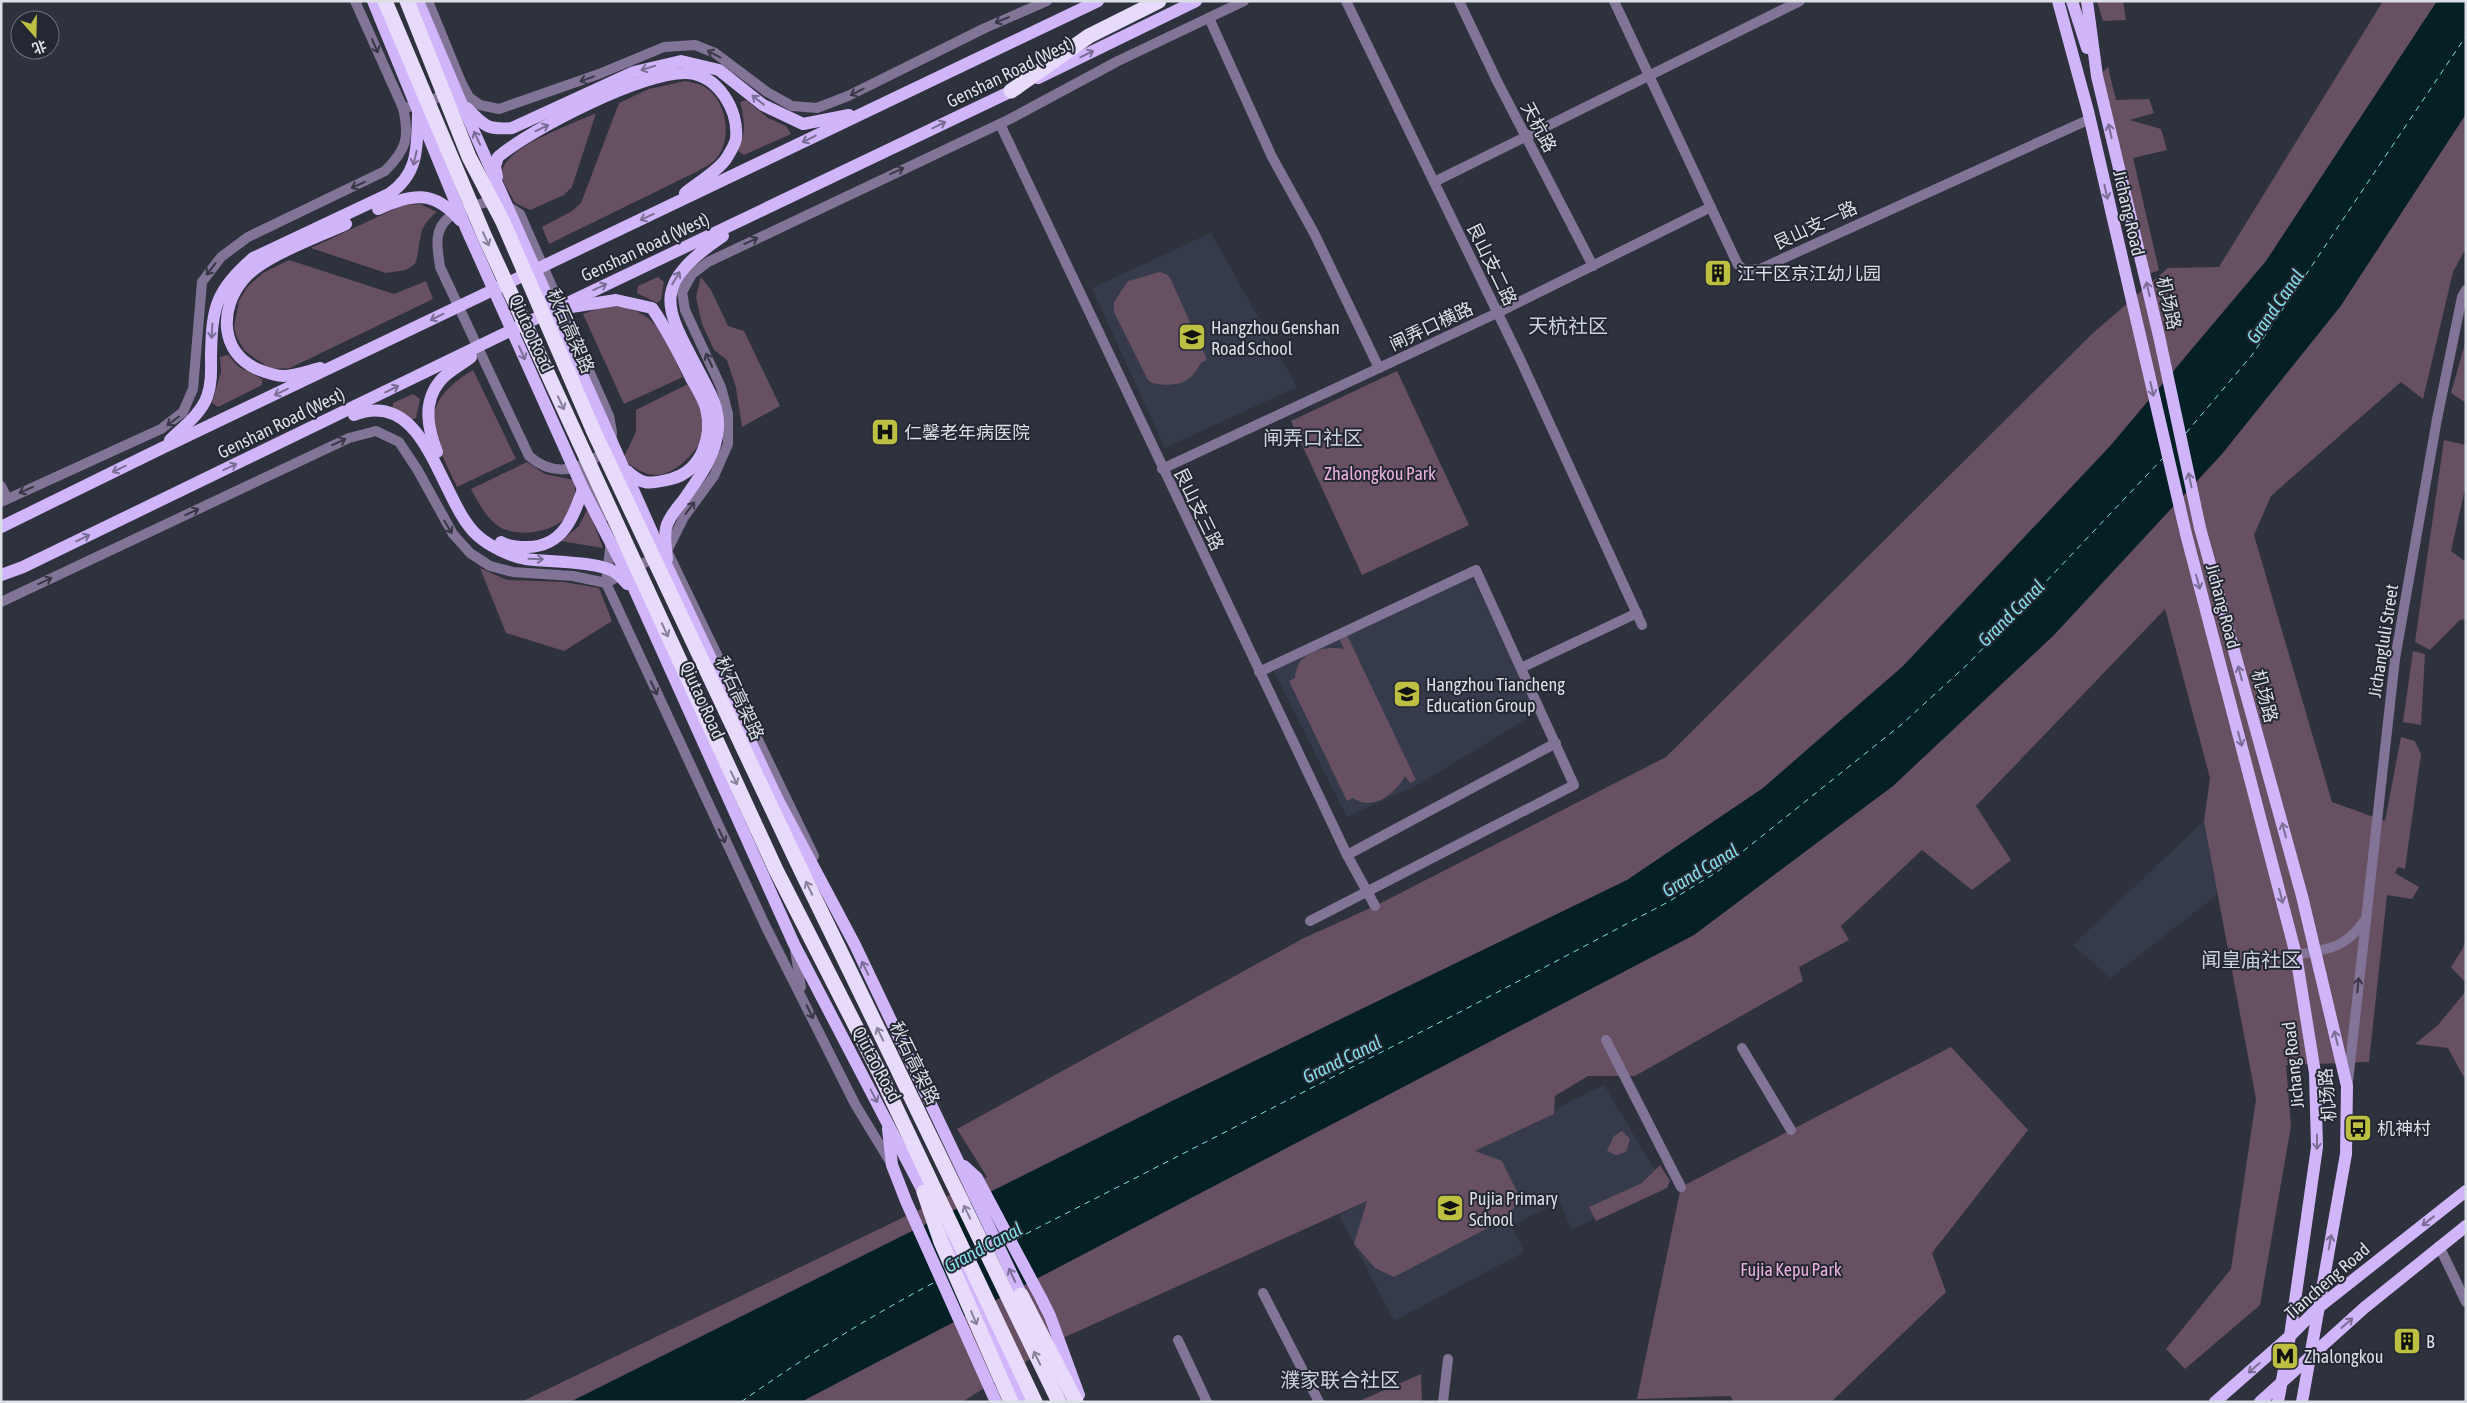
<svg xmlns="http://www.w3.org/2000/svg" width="2467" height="1403" font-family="'Asap Condensed','Noto Sans SC',sans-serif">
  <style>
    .built { fill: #363b4c }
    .green { fill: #675061 }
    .water { fill: #042024 }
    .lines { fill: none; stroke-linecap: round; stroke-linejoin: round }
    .ferry { stroke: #84dde9; stroke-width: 1; stroke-dasharray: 6 5; stroke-linecap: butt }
    .street { stroke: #827496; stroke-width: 10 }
    .primary { stroke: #d1b5fa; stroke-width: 12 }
    .highway { stroke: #e7dafb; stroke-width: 15 }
    .oneway { stroke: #373747 }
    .oneway2 { stroke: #7a6e96 }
    .oneway3 { stroke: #868197 }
    .labels { text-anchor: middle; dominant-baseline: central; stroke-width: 4; stroke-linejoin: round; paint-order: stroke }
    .street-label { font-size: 18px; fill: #dcdfe6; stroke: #242833 }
    .poi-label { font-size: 18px; fill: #dcdfe6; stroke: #242833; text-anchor: start }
    .park-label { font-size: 18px; fill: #ebb2dd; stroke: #242833 }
    .water-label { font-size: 19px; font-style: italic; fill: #84dde9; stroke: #242833 }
    .quarter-label { font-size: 20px; fill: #ccd1df; stroke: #242833 }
  </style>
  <rect width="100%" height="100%" fill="#2e323d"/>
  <g class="built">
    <path d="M1211 233 1297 387 1165 448 1092 288Z"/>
    <path d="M1472 577 1538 712 1421 783 1347 817 1273 669Z"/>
    <path d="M2204 821 2218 894 2110 978 2073 945Z"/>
    <path d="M1604 1085 1663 1184 1572 1230 1559 1201 1512 1226 1524 1252 1394 1321 1339 1215Z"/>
  </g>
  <g class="green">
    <path d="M2097 1H2123L2126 20 2103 21Z"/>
    <path d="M2383 1H2466V248L2453 272 2423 399 2401 382 2271 496 2254 535 2332 802 2385 821 2401 737 2415 741 2421 754 2405 869 2398 867 2395 873 2419 887 2412 899 2387 895 2369 1062 2286 1065 2291 1126 2260 1305 2185 1369 2166 1349 2231 1269 2256 1099 2204 821 2210 778 2165 609 1976 806 2011 860 1972 890 1922 850 1841 926 1849 940 1799 967 1803 981 1635 1076H1588L1555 1096 1554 1114 1475 1151 1502 1161 1519 1196 1515 1206 1507 1218 1394 1277 1375 1268 1354 1244 1367 1201 1065 1337 962 1402H521L987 1177 957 1129 1304 938 1375 906 1666 757 2092 334 2168 268 2219 267Z"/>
    <path d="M2108 67 2116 100 2149 99 2154 113 2130 120 2161 129 2167 150 2133 158 2159 270 2149 274 2102 73Z"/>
    <path d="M685 81C695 83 703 84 710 91 728 107 732 142 715 160 711 164 703 168 698 171L549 244 542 227 572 211 581 203 619 103 649 89Z"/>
    <path d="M746 100 768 118 786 126 791 134 744 155 738 151C746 135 745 120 740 102Z"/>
    <path d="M596 113 572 187 564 195 530 210 515 203C511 195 503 184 502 175 499 148 576 123 596 113Z"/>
    <path d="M420 204 437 212C415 229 423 240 415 264L406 270 386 273 311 248 403 205Z"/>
    <path d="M289 260 394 294 426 281 433 299 290 368 271 369 256 359 245 351 237 338 234 327 239 301 247 287 263 273Z"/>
    <path d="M1160 272 1168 275 1171 280 1207 360C1199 363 1200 365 1196 371 1184 387 1169 386 1152 383L1148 380 1114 312V302L1128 281Z"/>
    <path d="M658 277 664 282 661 300 657 303 637 293 638 286Z"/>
    <path d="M701 277 711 290 728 326 744 331 780 406 742 427 736 388 727 360 714 350 702 324 696 297Z"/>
    <path d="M605 306C657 306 664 336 683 377L624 404 583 314Z"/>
    <path d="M2466 340V403L2451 393Z"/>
    <path d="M228 355 239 367 262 379V385L218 407 212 403 221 372 220 357Z"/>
    <path d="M473 370 516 459 457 487C433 436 413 406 473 370Z"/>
    <path d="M1397 371 1469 525 1362 575 1291 421Z"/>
    <path d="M692 382C699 397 705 409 705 426 704 446 678 474 657 475 644 475 632 467 623 459L636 432V410Z"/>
    <path d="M413 394 420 399 416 418 412 420 393 409V403Z"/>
    <path d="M2444 440 2466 445V484L2451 551 2466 562V619L2460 620 2430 650 2415 642Z"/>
    <path d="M527 462 545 474 574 480C576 492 575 506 566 517 553 533 516 538 498 526 485 516 479 504 471 489Z"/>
    <path d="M588 508 603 548 561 541 579 526Z"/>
    <path d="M480 568 507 580 564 582 599 588 612 621 564 651 506 633Z"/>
    <path d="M1347 635 1416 780 1410 783 1405 776C1396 793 1373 812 1353 798L1347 801 1289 681 1295 678C1296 653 1322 645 1344 649L1340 640Z"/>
    <path d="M2413 651 2425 654 2421 725 2403 722Z"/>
    <path d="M2466 936V983L2451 967 2463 948Z"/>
    <path d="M2466 991V1078L2465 1079 2448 1048 2415 1044 2438 1025Z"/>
    <path d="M1951 1047 2028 1130 1932 1253 1946 1292 1831 1402H1734L1730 1396 1637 1399 1681 1187Z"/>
    <path d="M1622 1131 1630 1139 1626 1152 1616 1155 1607 1151 1614 1136Z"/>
    <path d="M1660 1165 1670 1181 1667 1188 1596 1221 1589 1207 1642 1183Z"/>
    <path d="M1421 1374 1422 1402H1357Z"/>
  </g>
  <path class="water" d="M2437 1H2466V114L2340 307 2222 454 2054 635 1893 786 1694 935 801 1402H570L1172 1101 1627 880 1763 788 1903 666 2111 445 2266 261Z"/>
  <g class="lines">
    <g class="ferry">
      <path d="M2186 433 2252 355 2466 36"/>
      <path d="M1016 1239 1460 1012 1668 902 1717 872 1901 725 1969 663 2163 458"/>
      <path d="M741 1402C803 1358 867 1318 935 1282"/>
    </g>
    <g class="street">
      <path d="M355 1 403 108 409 107"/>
      <path d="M428 1 461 82 427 104 429 108"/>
      <path d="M1346 1 1521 361 1642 625"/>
      <path d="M1459 1 1497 81 1593 266"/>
      <path d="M1614 1 1738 265 1745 270 1760 269 2090 119"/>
      <path d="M1209 18 1272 157 1314 233 1379 368"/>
      <path d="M461 82 469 97 480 105 499 109 599 74 664 47 695 45 715 53 767 92 792 106 817 108 848 96 985 28 1047 1"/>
      <path d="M1000 124 1347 855 1375 906"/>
      <path d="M1434 182 1800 1"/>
      <path d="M498 200 520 214 609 416 612 432 611 448C583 467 558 481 529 456L440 267C439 258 436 245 438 236 442 210 477 204 498 200Z"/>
      <path d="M579 466 604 516"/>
      <path d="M1162 469 1497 313 1711 207"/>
      <path d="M1 486 7 498"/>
      <path d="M1 502 161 429 183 412 193 389 202 282 221 257 248 237 385 171C406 150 410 138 403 108"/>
      <path d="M611 541 606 583 765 925 855 1104 892 1165"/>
      <path d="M667 551 814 856"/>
      <path d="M1 602 349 438 376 431 399 442 417 469 453 534 470 553 490 566 513 572 573 576 606 583 667 551 684 517 714 476 728 444V414L721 387 685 310 682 292 692 274 708 262 1010 119 1118 61 1244 1"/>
      <path d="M1521 668 1637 613"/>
      <path d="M1259 672 1476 570 1574 785 1310 921"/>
      <path d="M1347 855 1556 743"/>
      <path d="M795 950 801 987"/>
      <path d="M2296 955C2327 949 2345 949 2364 921"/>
      <path d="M1606 1040 1681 1187"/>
      <path d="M1742 1048 1791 1130"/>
      <path d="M2348 1082 2395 659 2437 419 2462 297 2466 290"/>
      <path d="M2439 1246 2466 1302"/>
      <path d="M1263 1293 1319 1402"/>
      <path d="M1178 1340 1207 1402"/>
      <path d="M1443 1402 1448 1359"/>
    </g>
    <g class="primary">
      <path d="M373 1 466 228 583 489 632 584 794 944 928 1201"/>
      <path d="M418 1 460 100 667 566 778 800 855 945 1026 1304"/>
      <path d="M2058 1 2088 111 2186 534 2296 955 2315 1073 2317 1147 2290 1336 2278 1402"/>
      <path d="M2072 1 2087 48"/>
      <path d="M2087 1 2097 76 2159 336 2200 528 2302 896 2347 1086 2346 1154 2302 1402"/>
      <path d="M1038 78 1196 1"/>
      <path d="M467 108C484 126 487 130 512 128L634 72 681 61 719 70 763 105 803 124 849 115"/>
      <path d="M497 177 495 166 498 157C531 129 644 71 687 73 718 75 739 110 736 139 735 145 729 154 726 159 717 172 697 183 685 193"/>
      <path d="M378 209C412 193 434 190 460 220"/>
      <path d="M565 308 616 300 652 308C667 330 679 353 691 378 696 387 703 398 706 408 713 436 702 471 671 479 650 484 643 486 627 471"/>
      <path d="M320 368C308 371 295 376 283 376 274 376 265 372 257 369 220 352 219 309 243 280 261 257 318 237 346 224"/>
      <path d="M354 415C428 386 439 502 478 536 489 546 512 557 526 559 547 562 600 561 616 573 620 576 624 580 627 584"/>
      <path d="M170 440C183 427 200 415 207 397 212 383 211 369 211 355 212 306 216 291 253 258L389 194C419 174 417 147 418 114"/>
      <path d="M437 452C428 429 422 403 440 381 447 372 461 365 471 357"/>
      <path d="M1 527 160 449 1098 1"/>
      <path d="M501 542C509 547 519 547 528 547 563 546 573 518 583 489"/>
      <path d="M667 559C666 549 664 537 666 528 668 519 676 509 682 502 698 479 716 457 718 428 719 410 712 396 704 381 667 309 645 289 723 236"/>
      <path d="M1 575 23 567 551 311 1018 88"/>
      <path d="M888 1129 892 1165 906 1201 996 1402"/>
      <path d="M964 1166 977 1178 1041 1298 1050 1316 1079 1395"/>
      <path d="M944 1232 993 1330 1025 1402"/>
      <path d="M2215 1402 2290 1336 2319 1307 2466 1191"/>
      <path d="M2260 1402 2364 1308 2466 1226"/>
    </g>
    <g class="highway">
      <path d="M385 1 484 235 776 870 879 1072 1035 1402"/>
      <path d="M407 1 469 157 503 222 594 432 798 864 1059 1402"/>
      <path d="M1011 91 1089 36 1159 1"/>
      <path d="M924 1192 941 1242 1011 1402"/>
      <path d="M1021 1295 1076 1402"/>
    </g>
  </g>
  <defs><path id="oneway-shaft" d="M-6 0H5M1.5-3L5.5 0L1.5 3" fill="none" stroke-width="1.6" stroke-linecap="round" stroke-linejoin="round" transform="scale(1.25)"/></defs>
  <g class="oneway">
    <use href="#oneway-shaft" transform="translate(1002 20) rotate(157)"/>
    <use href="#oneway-shaft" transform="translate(375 46) rotate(66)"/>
    <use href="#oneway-shaft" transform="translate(714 54) rotate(-152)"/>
    <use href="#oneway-shaft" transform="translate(587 79) rotate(160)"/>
    <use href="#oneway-shaft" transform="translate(857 92) rotate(153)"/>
    <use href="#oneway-shaft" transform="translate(897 171) rotate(-25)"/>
    <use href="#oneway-shaft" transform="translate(358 185) rotate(155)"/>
    <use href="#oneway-shaft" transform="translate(751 241) rotate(-25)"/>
    <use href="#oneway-shaft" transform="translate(211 269) rotate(128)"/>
    <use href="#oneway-shaft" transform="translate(709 360) rotate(-116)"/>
    <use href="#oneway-shaft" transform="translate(173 421) rotate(143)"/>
    <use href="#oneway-shaft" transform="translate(339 442) rotate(-25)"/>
    <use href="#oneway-shaft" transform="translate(26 490) rotate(156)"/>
    <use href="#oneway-shaft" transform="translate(690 508) rotate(-53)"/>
    <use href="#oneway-shaft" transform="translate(192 512) rotate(-25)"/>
    <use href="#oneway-shaft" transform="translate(448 527) rotate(59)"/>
    <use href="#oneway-shaft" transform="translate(45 581) rotate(-25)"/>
    <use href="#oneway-shaft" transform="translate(654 688) rotate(65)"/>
    <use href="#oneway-shaft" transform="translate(722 836) rotate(65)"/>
    <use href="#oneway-shaft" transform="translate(2358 985) rotate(-84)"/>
    <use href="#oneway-shaft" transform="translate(810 1012) rotate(64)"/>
  </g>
  <g class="oneway2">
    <use href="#oneway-shaft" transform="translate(1087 54) rotate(-26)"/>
    <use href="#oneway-shaft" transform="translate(648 68) rotate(163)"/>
    <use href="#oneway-shaft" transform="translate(758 100) rotate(-142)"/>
    <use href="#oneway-shaft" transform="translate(939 125) rotate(-26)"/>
    <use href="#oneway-shaft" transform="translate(542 128) rotate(-26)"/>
    <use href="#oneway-shaft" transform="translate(2110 131) rotate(-103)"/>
    <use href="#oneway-shaft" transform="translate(477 138) rotate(-115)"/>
    <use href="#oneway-shaft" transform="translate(809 139) rotate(154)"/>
    <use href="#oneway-shaft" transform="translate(415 158) rotate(103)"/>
    <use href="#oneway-shaft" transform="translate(2106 192) rotate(77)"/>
    <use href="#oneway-shaft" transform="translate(647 217) rotate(155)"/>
    <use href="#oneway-shaft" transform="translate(676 278) rotate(-59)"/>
    <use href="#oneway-shaft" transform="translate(600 287) rotate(-25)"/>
    <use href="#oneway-shaft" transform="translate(2148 289) rotate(-103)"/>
    <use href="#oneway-shaft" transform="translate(437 317) rotate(154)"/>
    <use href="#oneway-shaft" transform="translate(212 331) rotate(93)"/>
    <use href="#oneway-shaft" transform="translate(522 353) rotate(66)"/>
    <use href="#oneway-shaft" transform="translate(392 389) rotate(-26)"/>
    <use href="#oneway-shaft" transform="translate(2152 389) rotate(77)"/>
    <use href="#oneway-shaft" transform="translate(281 392) rotate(155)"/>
    <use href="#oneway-shaft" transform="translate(230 467) rotate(-25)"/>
    <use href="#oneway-shaft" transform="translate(119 469) rotate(154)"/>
    <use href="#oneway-shaft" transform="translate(2190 480) rotate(-102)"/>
    <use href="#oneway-shaft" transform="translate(83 538) rotate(-26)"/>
    <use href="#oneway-shaft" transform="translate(536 559) rotate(2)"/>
    <use href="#oneway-shaft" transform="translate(2198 582) rotate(75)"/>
    <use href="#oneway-shaft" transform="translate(2240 673) rotate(-105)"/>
    <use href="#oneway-shaft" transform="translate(2240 739) rotate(75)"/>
    <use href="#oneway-shaft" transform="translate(2284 830) rotate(-105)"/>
    <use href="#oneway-shaft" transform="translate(2281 896) rotate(76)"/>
    <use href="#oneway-shaft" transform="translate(865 968) rotate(-116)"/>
    <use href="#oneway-shaft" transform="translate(2336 1038) rotate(-103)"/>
    <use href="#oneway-shaft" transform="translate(874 1096) rotate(62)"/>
    <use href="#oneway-shaft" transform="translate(2317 1142) rotate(90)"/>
    <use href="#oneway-shaft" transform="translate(2428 1221) rotate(142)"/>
    <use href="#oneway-shaft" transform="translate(2330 1242) rotate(-80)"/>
    <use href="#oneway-shaft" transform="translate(1012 1275) rotate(-115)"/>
    <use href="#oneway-shaft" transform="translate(2347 1323) rotate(-41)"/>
    <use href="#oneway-shaft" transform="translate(2254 1368) rotate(139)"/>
  </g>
  <g class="oneway3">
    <use href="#oneway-shaft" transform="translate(486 239) rotate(66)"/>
    <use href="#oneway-shaft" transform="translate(561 403) rotate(65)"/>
    <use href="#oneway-shaft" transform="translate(665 630) rotate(65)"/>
    <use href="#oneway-shaft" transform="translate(734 778) rotate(65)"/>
    <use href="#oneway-shaft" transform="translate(809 888) rotate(-116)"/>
    <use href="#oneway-shaft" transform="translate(880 1034) rotate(-116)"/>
    <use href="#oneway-shaft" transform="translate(967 1212) rotate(-116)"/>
    <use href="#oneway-shaft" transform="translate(974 1318) rotate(67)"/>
    <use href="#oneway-shaft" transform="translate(1037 1358) rotate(-116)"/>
  </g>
  <defs>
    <g id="building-square" transform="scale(1.4375)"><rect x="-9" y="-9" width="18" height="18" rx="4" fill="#bdbf43" stroke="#242833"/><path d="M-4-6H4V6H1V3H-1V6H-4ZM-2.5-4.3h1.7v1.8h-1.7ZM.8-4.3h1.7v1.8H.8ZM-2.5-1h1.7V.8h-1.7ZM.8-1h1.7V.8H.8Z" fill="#111"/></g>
    <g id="school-square" transform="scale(1.4375)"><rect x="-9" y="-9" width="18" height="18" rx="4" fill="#bdbf43" stroke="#242833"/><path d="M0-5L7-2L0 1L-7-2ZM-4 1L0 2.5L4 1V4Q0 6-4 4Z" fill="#111"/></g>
    <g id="hospital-square" transform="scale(1.4375)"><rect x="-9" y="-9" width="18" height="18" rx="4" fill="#bdbf43" stroke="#242833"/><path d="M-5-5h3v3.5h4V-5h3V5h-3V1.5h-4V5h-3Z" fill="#111"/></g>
    <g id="bus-square" transform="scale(1.4375)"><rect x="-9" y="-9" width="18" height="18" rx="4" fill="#bdbf43" stroke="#242833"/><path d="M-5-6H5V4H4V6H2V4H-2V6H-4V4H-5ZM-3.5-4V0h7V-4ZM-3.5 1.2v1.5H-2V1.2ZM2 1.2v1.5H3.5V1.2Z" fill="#111"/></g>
    <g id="metro-square" transform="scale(1.4375)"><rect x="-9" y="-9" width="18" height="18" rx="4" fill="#bdbf43" stroke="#242833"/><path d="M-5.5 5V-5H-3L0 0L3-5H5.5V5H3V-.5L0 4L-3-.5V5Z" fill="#111"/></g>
  </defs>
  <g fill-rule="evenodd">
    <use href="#building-square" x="1718" y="273"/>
    <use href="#school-square" x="1192" y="337"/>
    <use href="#hospital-square" x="885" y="432"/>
    <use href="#school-square" x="1407" y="694"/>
    <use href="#bus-square" x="2358" y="1128"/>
    <use href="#school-square" x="1450" y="1208"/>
    <use href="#building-square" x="2407" y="1341"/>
    <use href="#metro-square" x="2285" y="1356"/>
  </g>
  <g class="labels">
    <g class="street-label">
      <text transform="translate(1010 72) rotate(-26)">Genshan Road (West)</text>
      <text transform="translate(1539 127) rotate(62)">天杭路</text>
      <text transform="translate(2129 213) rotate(77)">Jichang Road</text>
      <text transform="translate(1815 225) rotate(-25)">艮山支一路</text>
      <text transform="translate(645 247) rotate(-25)">Genshan Road (West)</text>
      <text transform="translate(1492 264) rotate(64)">艮山支二路</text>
      <text transform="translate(2169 303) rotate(77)">机场路</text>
      <text transform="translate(1431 326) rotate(-25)">闸弄口横路</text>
      <text transform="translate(571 331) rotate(66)">秋石高架路</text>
      <text transform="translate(532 333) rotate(66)">Qiutao Road</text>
      <text transform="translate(281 423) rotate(-26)">Genshan Road (West)</text>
      <text transform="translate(1199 509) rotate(64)">艮山支三路</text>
      <text transform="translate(2223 606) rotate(75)">Jichang Road</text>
      <text transform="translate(2383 641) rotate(-81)">Jichangluli Street</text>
      <text transform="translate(2265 696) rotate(75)">机场路</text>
      <text transform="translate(740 698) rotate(65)">秋石高架路</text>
      <text transform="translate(703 700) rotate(66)">Qiutao Road</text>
      <text transform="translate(915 1063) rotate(64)">秋石高架路</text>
      <text transform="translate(877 1064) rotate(62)">Qiutao Road</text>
      <text transform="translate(2293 1065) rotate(-96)">Jichang Road</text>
      <text transform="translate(2327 1095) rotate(-95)">机场路</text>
      <text transform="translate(2327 1281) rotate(-41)">Tiancheng Road</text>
    </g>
    <g class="poi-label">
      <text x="1737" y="273">江干区京江幼儿园</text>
      <text x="1211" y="327">Hangzhou Genshan<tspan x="1211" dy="21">Road School</tspan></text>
      <text x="904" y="432">仁馨老年病医院</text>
      <text x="1426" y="684">Hangzhou Tiancheng<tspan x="1426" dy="21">Education Group</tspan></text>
      <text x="2377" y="1128">机神村</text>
      <text x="1469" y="1198">Pujia Primary<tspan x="1469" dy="21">School</tspan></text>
      <text x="2426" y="1341">B</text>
      <text x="2304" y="1356">Zhalongkou</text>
    </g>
    <g class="park-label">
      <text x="1380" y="473">Zhalongkou Park</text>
      <text x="1791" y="1269">Fujia Kepu Park</text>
    </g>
    <g class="water-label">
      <text transform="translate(2275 306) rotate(-55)">Grand Canal</text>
      <text transform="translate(2011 613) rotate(-45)">Grand Canal</text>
      <text transform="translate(1700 870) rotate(-31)">Grand Canal</text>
      <text transform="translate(1342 1059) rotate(-26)">Grand Canal</text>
      <text transform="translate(983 1247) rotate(-28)">Grand Canal</text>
    </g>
    <g class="quarter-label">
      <text x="1568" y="325">天杭社区</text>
      <text x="1313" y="437">闸弄口社区</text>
      <text x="2251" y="959">闻皇庙社区</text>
      <text x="1340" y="1379">濮家联合社区</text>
    </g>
  </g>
  <rect width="2467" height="1403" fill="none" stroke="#dcdfe6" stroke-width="5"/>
  <g transform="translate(35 35) rotate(160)"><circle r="24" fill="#242833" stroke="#6e717b"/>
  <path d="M0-4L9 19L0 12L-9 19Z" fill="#bdbf43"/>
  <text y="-8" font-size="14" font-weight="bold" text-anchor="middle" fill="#dcdfe6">北</text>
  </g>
</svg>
